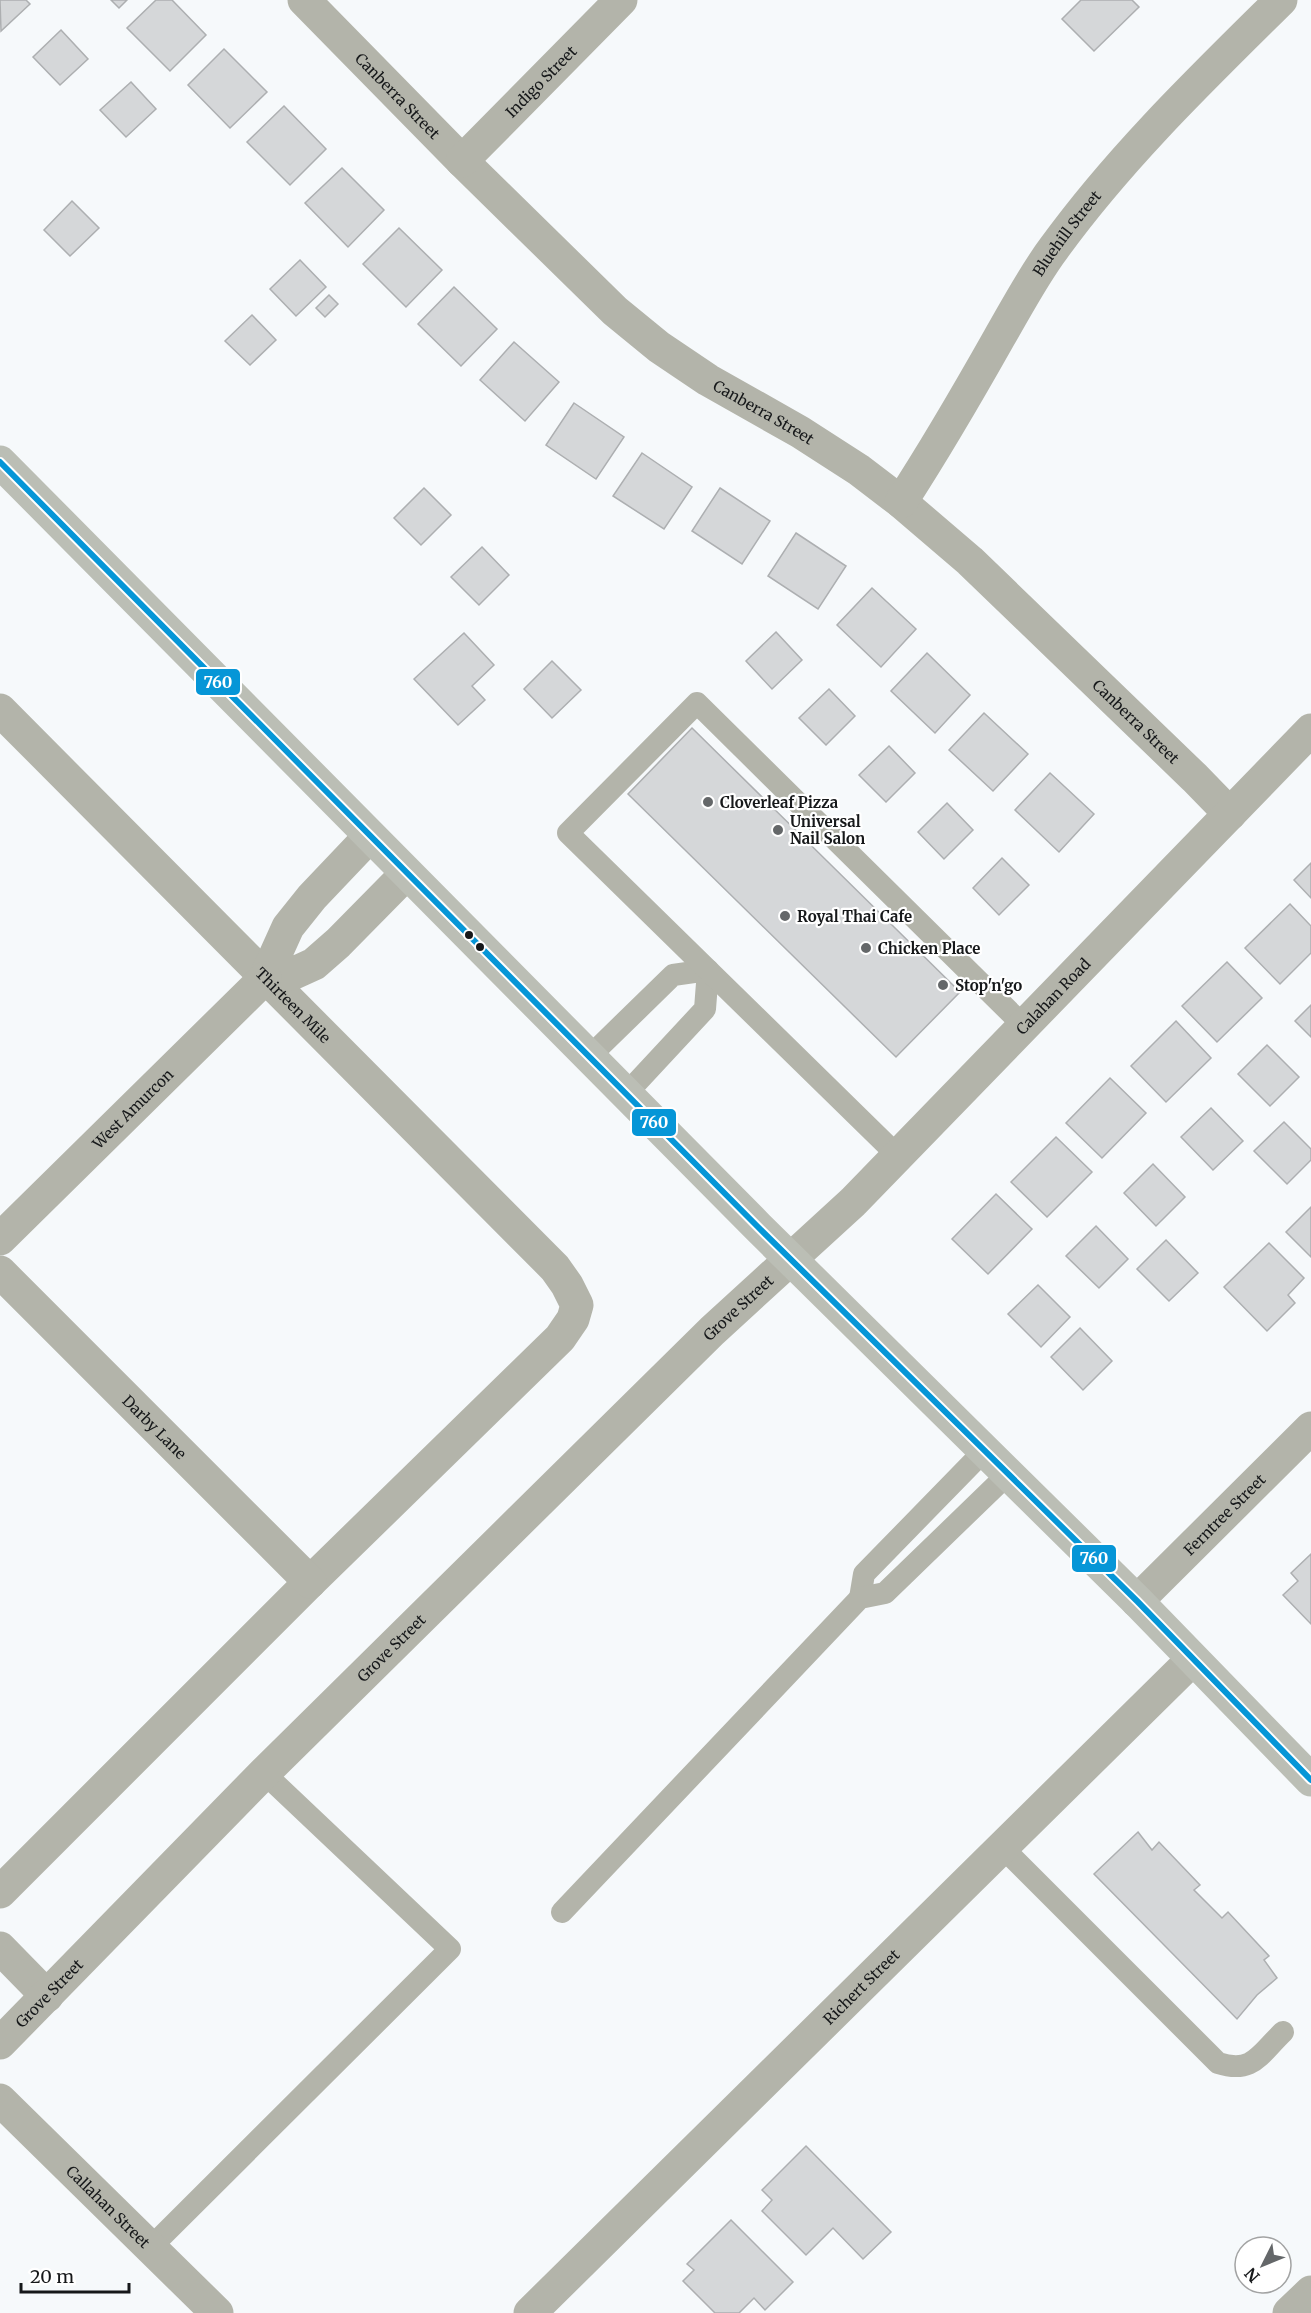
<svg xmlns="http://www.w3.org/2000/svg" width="1311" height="2313" font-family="Merriweather,serif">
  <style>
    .building { fill: #d5d7d9; stroke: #adafb1; stroke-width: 1.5 }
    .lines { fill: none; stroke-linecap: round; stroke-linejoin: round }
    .lane { stroke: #b3b4aa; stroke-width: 22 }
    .street { stroke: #b3b4aa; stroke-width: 33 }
    .secondary { stroke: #bbbeb5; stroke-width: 33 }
    .bus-1-casing { stroke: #fff; stroke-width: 10 }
    .bus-1 { stroke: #0696d7; stroke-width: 6 }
    .poi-dot { fill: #646769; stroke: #fff; stroke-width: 2 }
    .bus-dot { fill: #16181a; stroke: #fff; stroke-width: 2 }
    .labels { text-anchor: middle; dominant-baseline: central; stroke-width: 4.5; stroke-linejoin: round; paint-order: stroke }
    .street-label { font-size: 15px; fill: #16181a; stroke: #fff }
    .poi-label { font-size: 15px; font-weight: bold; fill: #16181a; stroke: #fff; text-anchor: start }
    .line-badge { stroke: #fff; stroke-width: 2 }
    .badge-label { font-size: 16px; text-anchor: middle; font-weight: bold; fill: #fff }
  </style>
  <rect width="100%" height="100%" fill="#f6f9fb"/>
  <g class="building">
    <path d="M0 0H26L30 4 1 31Z"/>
    <path d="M111 0H127L119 8Z"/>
    <path d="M156 0H172L206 35 170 71 127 28Z"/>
    <path d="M1081 0H1132L1139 7 1094 51 1062 19Z"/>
    <path d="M61 30 88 59 60 85 33 57Z"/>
    <path d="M224 49 267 92 230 128 188 85Z"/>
    <path d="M131 82 156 109 126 137 100 110Z"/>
    <path d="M284 106 326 149 290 185 247 142Z"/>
    <path d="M342 168 384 210 348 247 305 203Z"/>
    <path d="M72 201 99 228 70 256 44 230Z"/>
    <path d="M399 228 442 270 406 307 363 264Z"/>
    <path d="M300 260 326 287 296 316 270 289Z"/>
    <path d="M454 287 497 329 461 366 418 324Z"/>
    <path d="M329 295 338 304 325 317 316 308Z"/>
    <path d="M252 315 276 340 250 365 225 341Z"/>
    <path d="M514 342 559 382 525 421 480 380Z"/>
    <path d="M574 403 624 437 596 479 546 445Z"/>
    <path d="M642 453 692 487 664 529 613 496Z"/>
    <path d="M424 488 451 515 421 545 394 518Z"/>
    <path d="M720 488 770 521 742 564 692 531Z"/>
    <path d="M796 533 846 566 818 609 768 576Z"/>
    <path d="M482 547 509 575 479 605 451 577Z"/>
    <path d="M872 588 916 629 881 667 837 625Z"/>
    <path d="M776 632 802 660 772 689 746 661Z"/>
    <path d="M464 633 494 665 472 686 485 700 458 725 414 679Z"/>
    <path d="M927 653 970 695 935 733 891 691Z"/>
    <path d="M552 661 581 690 552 718 524 689Z"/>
    <path d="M829 689 855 716 826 745 799 718Z"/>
    <path d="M984 713 1028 754 993 791 949 750Z"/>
    <path d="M692 728 960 992 896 1057 628 794Z"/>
    <path d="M889 746 915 773 886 802 859 775Z"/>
    <path d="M1050 773 1094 814 1059 852 1015 810Z"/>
    <path d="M947 803 973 830 944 859 918 832Z"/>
    <path d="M1002 858 1029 885 999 915 973 888Z"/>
    <path d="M1311 863V898L1294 880Z"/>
    <path d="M1290 904 1311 926V953L1280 984 1245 948Z"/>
    <path d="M1227 962 1262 998 1217 1042 1182 1006Z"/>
    <path d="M1311 1005V1037L1295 1021Z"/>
    <path d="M1176 1021 1211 1058 1166 1102 1131 1066Z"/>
    <path d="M1267 1045 1299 1077 1270 1106 1238 1074Z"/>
    <path d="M1110 1078 1146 1113 1102 1158 1066 1123Z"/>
    <path d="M1211 1108 1243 1141 1213 1170 1181 1137Z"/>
    <path d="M1284 1122 1311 1149V1160L1287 1184 1254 1151Z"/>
    <path d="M1056 1137 1092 1172 1047 1217 1011 1182Z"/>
    <path d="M1153 1164 1185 1197 1156 1226 1124 1193Z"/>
    <path d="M996 1194 1032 1229 988 1274 952 1239Z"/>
    <path d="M1311 1207V1257L1286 1232Z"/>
    <path d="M1096 1226 1128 1259 1099 1288 1066 1256Z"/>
    <path d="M1166 1240 1198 1273 1169 1301 1137 1269Z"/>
    <path d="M1269 1243 1304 1278 1288 1295 1295 1303 1267 1331 1224 1287Z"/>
    <path d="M1038 1285 1070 1317 1041 1347 1008 1314Z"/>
    <path d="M1080 1328 1112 1361 1083 1390 1051 1357Z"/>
    <path d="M1311 1554V1624L1283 1595 1298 1581 1291 1573Z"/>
    <path d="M1138 1832 1152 1850 1159 1842 1200 1885 1194 1890 1222 1918 1228 1912 1269 1956 1264 1960 1277 1978 1257 1995 1237 2019 1094 1874Z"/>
    <path d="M806 2146 891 2232 863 2259 833 2228 806 2255 762 2211 772 2200 762 2190Z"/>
    <path d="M731 2220 793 2282 765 2310 754 2298 739 2313H715L683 2281 694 2270 687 2264Z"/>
  </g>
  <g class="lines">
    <g class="lane">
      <path d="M589 1057 673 975 708 970 705 1009 626 1094"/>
      <path d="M898 1156 568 833 697 703 1024 1026"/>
      <path d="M860 1598 864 1574 984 1451"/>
      <path d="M1002 1847 1218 2063C1253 2074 1259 2055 1283 2032"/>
      <path d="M562 1912 860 1598 885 1593 1008 1474"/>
      <path d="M151 2247 450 1949 264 1773"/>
    </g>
    <g class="street">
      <path id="s1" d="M304 0 462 161 615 311 659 347 708 380 800 432 859 470 901 502 970 561 1195 778 1230 814"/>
      <path id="s2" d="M462 161 621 0"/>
      <path id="s3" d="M901 502C936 448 968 393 999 338 1017 307 1033 276 1054 248 1120 157 1201 79 1281 0"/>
      <path id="s4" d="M0 710 555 1268 567 1285 577 1305 573 1319 560 1338 310 1582 0 1892"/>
      <path d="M369 837 312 897 288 927 265 978 292 974 314 964 338 943 406 874"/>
      <path id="s5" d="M0 1239 265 978"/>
      <path id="s6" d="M0 1272 310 1582"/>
      <path id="s7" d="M1137 1601 1311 1428"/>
      <path d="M0 1948 47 1996"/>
      <path id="s8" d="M0 2043 264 1773 712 1331 853 1202 1311 730"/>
      <path id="s9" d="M0 2100 217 2313"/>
      <path id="s10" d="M530 2313 1192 1660"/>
      <path d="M1289 2313 1311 2292"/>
    </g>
    <path class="secondary" d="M0 462 758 1227 1137 1601 1311 1780"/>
    <g class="bus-1-casing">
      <path id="bus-1" d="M0 462 758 1227 1137 1601 1311 1780"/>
    </g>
    <use href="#bus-1" class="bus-1"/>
  </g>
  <g class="poi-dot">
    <circle cx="708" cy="802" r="6"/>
    <circle cx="778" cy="830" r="6"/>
    <circle cx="785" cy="916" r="6"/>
    <circle cx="866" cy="948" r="6"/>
    <circle cx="943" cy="985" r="6"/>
  </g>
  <g class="bus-dot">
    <circle cx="469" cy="935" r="5"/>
    <circle cx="480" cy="947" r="5"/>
  </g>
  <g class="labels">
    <g class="street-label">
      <text stroke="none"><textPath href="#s2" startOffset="112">Indigo Street</textPath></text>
      <text stroke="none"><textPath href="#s1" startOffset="134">Canberra Street</textPath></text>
      <text stroke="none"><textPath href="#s3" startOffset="316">Bluehill Street</textPath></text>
      <text stroke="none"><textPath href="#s1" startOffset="620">Canberra Street</textPath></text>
      <text stroke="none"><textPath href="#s1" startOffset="1106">Canberra Street</textPath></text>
      <text stroke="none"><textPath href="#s8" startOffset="1485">Calahan Road</textPath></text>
      <text stroke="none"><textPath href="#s4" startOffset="416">Thirteen Mile</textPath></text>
      <text stroke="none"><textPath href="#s5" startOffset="186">West Amurcon</textPath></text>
      <text stroke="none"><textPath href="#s8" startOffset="1042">Grove Street</textPath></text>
      <text stroke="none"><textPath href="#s6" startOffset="219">Darby Lane</textPath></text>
      <text stroke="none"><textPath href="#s7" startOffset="123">Ferntree Street</textPath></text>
      <text stroke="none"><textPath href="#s8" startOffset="556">Grove Street</textPath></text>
      <text stroke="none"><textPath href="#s10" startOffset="465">Richert Street</textPath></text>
      <text stroke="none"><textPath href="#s8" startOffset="70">Grove Street</textPath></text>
      <text stroke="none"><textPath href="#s9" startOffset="152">Callahan Street</textPath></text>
    </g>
    <g class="poi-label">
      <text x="720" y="802">Cloverleaf Pizza</text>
      <text x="790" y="821">Universal<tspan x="790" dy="17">Nail Salon</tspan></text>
      <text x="797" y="916">Royal Thai Cafe</text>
      <text x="878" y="948">Chicken Place</text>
      <text x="955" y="985">Stop'n'go</text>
    </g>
  </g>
  <g class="line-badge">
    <rect x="195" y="668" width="46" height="28" rx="6" fill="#0696d7"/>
    <rect x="631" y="1108" width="46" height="29" rx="6" fill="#0696d7"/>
    <rect x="1071" y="1544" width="46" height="29" rx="6" fill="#0696d7"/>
  </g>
  <g class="badge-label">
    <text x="218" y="688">760</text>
    <text x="654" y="1128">760</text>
    <text x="1094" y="1564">760</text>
  </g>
  <g transform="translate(1263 2265) rotate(227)"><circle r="28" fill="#ffffff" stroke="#a2a3a3" stroke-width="1.5"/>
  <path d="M0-4.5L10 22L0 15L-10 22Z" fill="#646769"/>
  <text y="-9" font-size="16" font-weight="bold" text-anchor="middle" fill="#16181a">N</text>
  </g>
  <path d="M21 2283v9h108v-9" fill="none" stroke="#16181a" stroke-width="3"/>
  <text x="30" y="2283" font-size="18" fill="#16181a" stroke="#ffffff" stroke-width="4.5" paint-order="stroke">20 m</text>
</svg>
